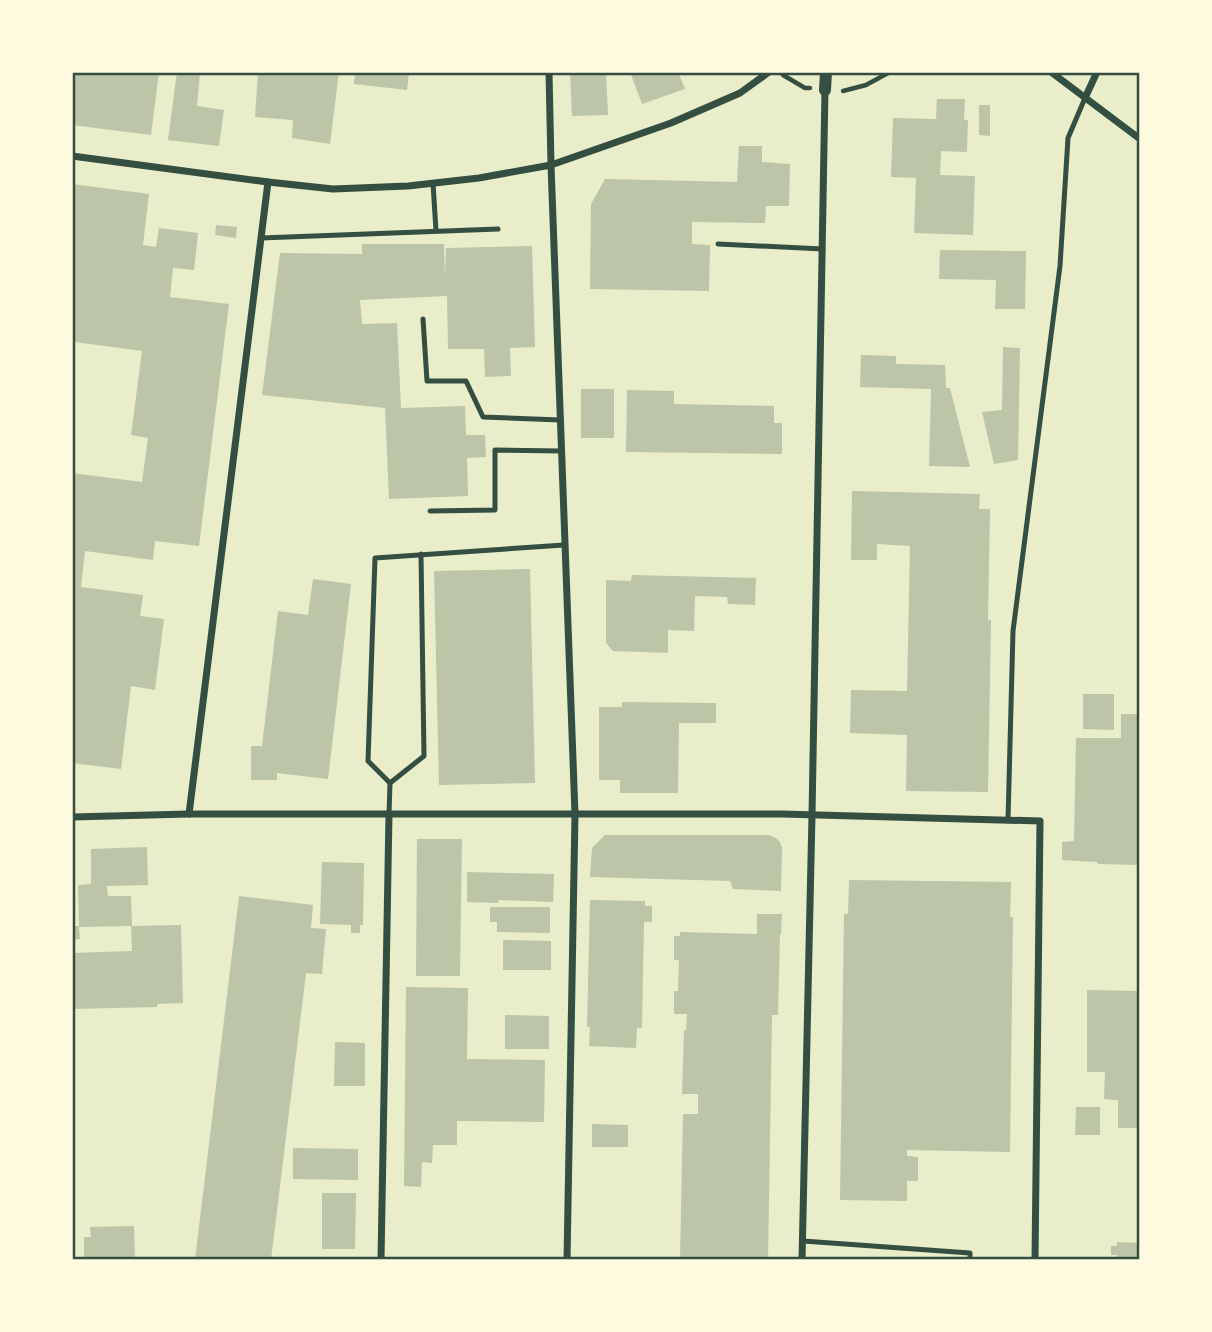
<svg xmlns="http://www.w3.org/2000/svg" width="1212" height="1332" font-family="Signika,sans-serif">
  <style>
    .building { fill: #bcc5a7 }
    .lines { fill: none; stroke-linecap: round; stroke-linejoin: round }
    .path { stroke: #344e41; stroke-width: 4.5 }
    .service { stroke: #344e41; stroke-width: 5 }
    .minor { stroke: #344e41; stroke-width: 7 }
    .tertiary { stroke: #344e41; stroke-width: 12 }
    .neatline { fill: none; stroke: #344e41; stroke-width: 2.5 }
  </style>
  <rect width="100%" height="100%" fill="#e9edc9"/>
  <g class="building">
    <path d="M72 72H159L151 135 72 125Z"/>
    <path d="M177 72H200L197 106 224 110 219 146 168 140Z"/>
    <path d="M258 72H339L330 144 292 138 293 120 255 117Z"/>
    <path d="M355 72H409L407 90 354 84Z"/>
    <path d="M570 72H606L608 115 572 116Z"/>
    <path d="M630 72H678L685 89 642 104Z"/>
    <path d="M937 99H965L964 120H968L967 152 941 151 940 175 975 176 973 235 914 233 916 178 891 177 893 118 936 119Z"/>
    <path d="M979 105H990V136L979 135Z"/>
    <path d="M739 146H762V162L790 164 789 206H766L765 223 692 222V244L710 245 709 291 590 289 591 204 605 179 737 182Z"/>
    <path d="M72 184 149 194 143 245 156 247 159 228 198 233 194 270 173 268 170 297 229 304 199 546 155 541 153 560 85 551 81 587 143 595 140 616 164 619 155 690 131 686 121 769 72 763V473L142 482 148 438 131 435 142 351 75 342 73 357H72Z"/>
    <path d="M216 225 237 227 236 238 215 235Z"/>
    <path d="M362 244H444L445 278 446 248 532 246 535 347 510 348 511 376 485 377 484 349H448L447 296 360 300 362 324 397 323 401 408 465 406 466 435H485L486 457 467 458 468 496 389 499 385 408 262 395 280 253 362 254Z"/>
    <path d="M940 250 1026 251 1025 309H995L996 280 939 279Z"/>
    <path d="M1003 347 1020 348 1018 460 994 464 982 412 1002 410Z"/>
    <path d="M861 355 896 356V364L945 365 946 388H950L970 467 929 466 931 389 860 387Z"/>
    <rect x="581" y="389" width="33" height="49"/>
    <path d="M627 390 674 391V404L774 406V423H782V454L626 452Z"/>
    <path d="M852 491 980 494 979 509H990L988 620H991L988 792 906 791 907 735 850 733 851 690 907 691 910 546 877 544V560H851Z"/>
    <path d="M530 569 535 783 439 785 434 571Z"/>
    <path d="M632 575 756 578 755 605 728 604 727 597 695 596 694 631 668 630V653L613 651 606 643V580L631 581Z"/>
    <path d="M313 579 351 584 328 779 277 773V780H251V746H262L278 611 308 615Z"/>
    <path d="M1083 694H1114V730L1083 729Z"/>
    <path d="M622 702 716 703V723H679L678 793H620V780H599V707H622Z"/>
    <path d="M1121 714H1138L1139 729H1140V865L1098 864 1097 862 1062 860V842L1074 841 1076 738H1121Z"/>
    <path d="M605 835H769L776 838 780 842 782 848 781 891 733 889 730 881 590 877 592 848Z"/>
    <path d="M417 839H462L460 976H416Z"/>
    <path d="M147 847 148 885 107 886 108 896H131L132 926 181 925 183 1003 157 1004V1007L72 1009V953L132 951 131 926 79 927 80 939 72 940V926H79L78 885 91 884V849Z"/>
    <path d="M322 862 364 863 363 925H360V933H351V925L320 924Z"/>
    <path d="M467 872 554 874 553 902 499 900 498 903 467 902Z"/>
    <path d="M849 880 1011 882 1010 917H1013L1010 1152 907 1150V1156L918 1157V1181H907V1201L840 1200 844 914H848Z"/>
    <path d="M239 896 313 905 311 928 326 929 322 974 306 973 271 1260H195Z"/>
    <path d="M590 900 645 901V906H652V922H644L642 1028H637L636 1048 589 1046 590 1027H587Z"/>
    <path d="M490 907H550V933L497 932V922H490Z"/>
    <path d="M757 914H782L781 934H780L778 1015H772L768 1260H680L683 1114H698V1094H682L684 1030H686L687 1014H674V991H678L679 960H674V936H680V932L757 934Z"/>
    <path d="M503 940 551 941V970H503Z"/>
    <path d="M406 987 468 988 467 1059 545 1060 544 1122 457 1121V1145H433L432 1163 422 1162 421 1187 404 1186Z"/>
    <path d="M1087 990 1140 991V1128H1118V1100L1104 1099 1105 1072H1087Z"/>
    <path d="M505 1015 549 1016V1049H505Z"/>
    <path d="M335 1042 365 1043V1086H334Z"/>
    <path d="M1076 1107H1100V1135H1075Z"/>
    <path d="M592 1124 628 1125V1147H592Z"/>
    <path d="M293 1148 358 1149V1180L293 1179Z"/>
    <path d="M322 1193H356L355 1249H322Z"/>
    <path d="M134 1226 135 1260H84V1237H91L90 1227Z"/>
    <path d="M1117 1242 1140 1243V1260H1117V1255H1111V1246H1117Z"/>
  </g>
  <g class="lines">
    <g class="path">
      <path d="M783 75 805 88H810"/>
      <path d="M843 91 866 85 890 72"/>
    </g>
    <g class="service">
      <path d="M433 183 436 231"/>
      <path d="M261 238 498 229"/>
      <path d="M718 244 823 249"/>
      <path d="M423 319 427 381H466L483 417 560 420"/>
      <path d="M430 511 495 510V450L561 451"/>
      <path d="M390 783 424 756 421 554"/>
      <path d="M389 814 390 783 368 761 375 558 564 545"/>
      <path d="M1008 820 1013 631 1060 266 1068 138 1085 98"/>
      <path d="M803 1241 970 1253V1260"/>
    </g>
    <g class="minor">
      <path d="M549 72 551 165 575 814 567 1260"/>
      <path d="M1051 72 1140 139"/>
      <path d="M1085 98 1097 72"/>
      <path d="M72 156 268 182 333 189 408 186 479 178 551 165 671 123 740 93 769 72"/>
      <path d="M189 814 268 182"/>
      <path d="M72 817 189 814H782L1040 821 1035 1260"/>
      <path d="M381 1260 389 814"/>
      <path d="M802 1260 812 815 825 90"/>
    </g>
    <path class="tertiary" d="M825 90 826 72"/>
  </g>
  <rect width="1212" height="1332" fill="none" stroke="#fefae0" stroke-width="147"/>
  <rect x="74" y="74" width="1064" height="1184" class="neatline"/>
</svg>
